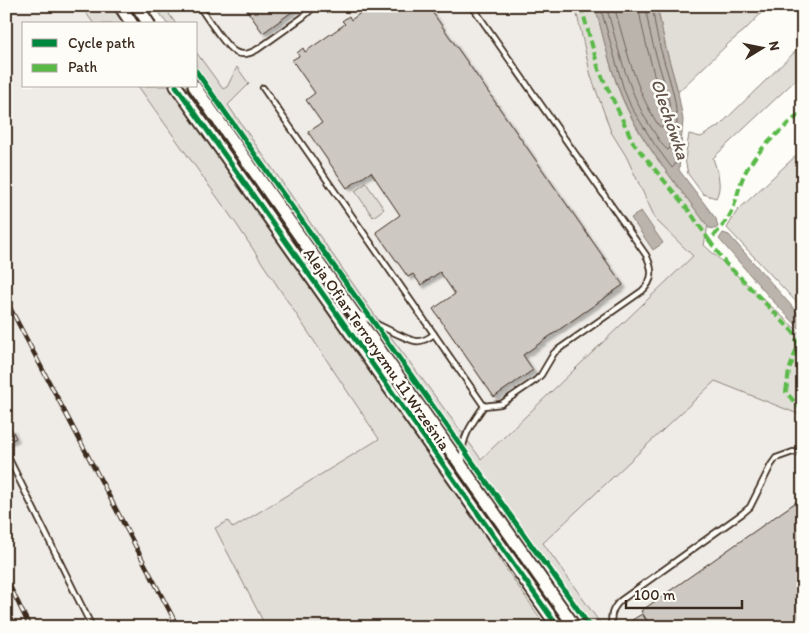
<svg xmlns="http://www.w3.org/2000/svg" width="809" height="633" font-family="Itim,sans-serif">
  <style>
    .built { fill: #efece7 }
    .green { fill: #e1ded7; stroke: #8e847a }
    .water { fill: #bbb4ad; stroke: #887d74 }
    .lines { fill: none; stroke-linecap: round; stroke-linejoin: round }
    .shore { stroke: #6e6157; stroke-width: 1 }
    .building { fill: #cdc8c2; stroke: #3b2a1e; filter: url(#shadow) }
    .service-casing { stroke: #3b2a1e; stroke-width: 8 }
    .tertiary-casing { stroke: #3b2a1e; stroke-width: 15 }
    .service { stroke: #fdfcf7; stroke-width: 4.5 }
    .tertiary { stroke: #fdfcf7; stroke-width: 11 }
    .rail-casing { stroke: #3b2a1e; stroke-width: 4.5 }
    .rail { stroke: #fdfcf7; stroke-width: 2.5; stroke-dasharray: 8; stroke-linecap: butt }
    .quiet { stroke: #58b947; stroke-width: 4; stroke-dasharray: 8 4; stroke-linecap: butt }
    .cycleway-casing { stroke: #fdfcf7; stroke-width: 8 }
    .cycleway { stroke: #00873e; stroke-width: 5 }
    .labels { text-anchor: middle; dominant-baseline: central; stroke-width: 5; stroke-linejoin: round; paint-order: stroke }
    .street-label { font-size: 16px; fill: #3b2a1e; stroke: #fdfcf7 }
    .water-label { font-size: 18px; font-style: italic; fill: #615349; stroke: #fdfcf7 }
  </style>
  <defs>
    <filter id="shadow"><feDropShadow dx="3.5" dy="3.5" stdDeviation="1" flood-color="#0004"/></filter>
  </defs>
  <rect width="100%" height="100%" fill="#fdfcf7"/>
  <filter id="ink" filterUnits="userSpaceOnUse"><feTurbulence type="fractalNoise" baseFrequency=".02" numOctaves="2"/><feDisplacementMap in="SourceGraphic" scale="10" xChannelSelector="R" yChannelSelector="G"/><feConvolveMatrix kernelMatrix="1 2 1 2 8 2 1 2 1" color-interpolation-filters="sRGB"/></filter>
  <g filter="url(#ink)">
    <g class="built">
      <path d="M6 6H81L94 24H24V86H138L237 225 379 440 233 528H215L266 627H6Z"/>
      <path d="M157 6H575L580 32 611 132 626 156 661 225 693 256 481 460 379 321 196 61V24H170Z"/>
      <path d="M715 381 803 416V627H603L543 543Z"/>
    </g>
    <g class="green">
      <path d="M81 6H113L126 24H94Z"/>
      <path d="M155 6H173L169 14 176 24H167Z"/>
      <path d="M575 6H595C605 40 611 77 627 109 646 149 681 190 708 226L704 245 796 329 803 337V416L715 381 543 543 603 627H592L466 447 468 441 481 459 693 256 656 220 626 156 611 132 591 76Z"/>
      <path d="M657 6H768L745 30 729 43 678 92 666 49Z"/>
      <path d="M803 44V73L713 158C717 171 723 185 716 198L703 194 688 174 685 159 689 134 701 137 720 125Z"/>
      <path d="M196 52 223 89 227 87 237 67 249 84 228 105 379 321 376 319 196 65Z"/>
      <path d="M196 73 367 314C351 302 344 283 329 270L196 81Z"/>
      <path d="M138 86H170L466 506 502 563 543 622 545 627H266L215 528 228 521 233 528 379 439 237 225Z"/>
      <path d="M181 86H188L557 608 561 616 563 624Z"/>
      <path d="M803 149V312L801 307 727 228 737 211Z"/>
      <path d="M366 183 384 209 373 217 355 191Z"/>
      <path d="M368 325 377 328 458 444 455 448Z"/>
      <path d="M384 331 388 333 463 434 460 439Z"/>
      <path d="M467 456 542 564 541 565 529 553 493 502 486 486 469 462Z"/>
    </g>
    <g class="water">
      <path d="M595 6H657L666 49 678 92 683 120 679 170 716 219 718 227 715 229 709 228C682 190 647 151 627 108 612 77 604 40 595 6Z"/>
      <path d="M641 211 663 243 653 250 631 218Z"/>
      <path d="M723 233 729 235 803 319V332L771 299 719 239Z"/>
    </g>
    <g class="lines">
      <g class="shore">
        <path d="M600 6 624 90 631 107 655 145 672 168 675 165C677 141 679 117 673 92 666 64 654 36 653 6"/>
        <path d="M606 6C619 50 628 94 654 132 658 138 662 146 668 150L670 148C671 129 672 112 667 93 660 65 648 36 646 6"/>
        <path d="M614 6C626 47 635 90 659 126L662 127C669 116 639 29 639 6"/>
      </g>
    </g>
    <g class="building">
      <path d="M244 6H300L263 33Z"/>
      <path d="M370 6H428L623 285 523 355 533 370 494 397 433 309 455 294 440 272 421 285 413 274 408 277 376 232 400 215 371 172 347 188 308 132 322 123 306 100 315 93 292 60 299 56 297 53 303 48 305 52 345 24 342 21 349 16 351 20Z"/>
      <path d="M11 428 16 438 9 441 6 436V431Z"/>
      <path d="M799 500 803 505V627H768L764 621 756 627H651L641 611Z"/>
      <path d="M642 614 651 627H637L632 620Z"/>
    </g>
    <g class="lines">
      <g class="service-casing">
        <g id="service">
          <path d="M199 6C205 15 211 24 217 32 229 48 237 62 258 49L303 17 315 6"/>
          <path d="M263 88 484 406"/>
          <path d="M359 314C368 320 407 340 416 341 423 342 429 338 434 334"/>
          <path d="M6 453 92 627"/>
          <path d="M463 462C459 441 472 423 484 406L501 404 536 380 541 375 554 353 559 349 642 291C654 280 653 269 646 255L472 6"/>
          <path d="M612 627C610 616 612 609 620 601L743 513 750 507 771 465 776 458 793 452 803 454"/>
        </g>
      </g>
      <g class="tertiary-casing">
        <g id="tertiary">
          <path d="M120 6 132 24"/>
          <path d="M137 6 149 24"/>
          <path d="M176 86 558 627"/>
          <path d="M194 86 575 627"/>
        </g>
      </g>
      <use href="#service" class="service"/>
      <use href="#tertiary" class="tertiary"/>
      <g class="rail-casing">
        <g id="rail">
          <path d="M6 300 178 627"/>
          <path d="M6 578 30 627"/>
        </g>
      </g>
      <use href="#rail" class="rail"/>
      <g class="quiet">
        <path d="M581 6 599 70 634 144 690 212 709 240C719 231 727 222 733 209 738 195 740 179 749 166 762 145 784 128 803 111"/>
        <path d="M709 240 726 264 740 277 794 333 798 345 789 371 786 392 803 412"/>
      </g>
      <g class="cycleway-casing">
        <g id="cycleway">
          <path d="M196 71 544 563 546 564 590 627"/>
          <path d="M176 86 558 627"/>
        </g>
      </g>
      <use href="#cycleway" class="cycleway"/>
    </g>
  </g>
  <g class="labels">
    <g class="street-label">
      <text transform="translate(377 349) rotate(55)">Aleja Ofiar Terroryzmu 11 Września</text>
    </g>
    <g class="water-label">
      <text transform="translate(670 119) rotate(71)">Olechówka</text>
    </g>
  </g>
  <rect width="809" height="633" fill="none" stroke="#fdfcf7" stroke-width="25"/>
  <rect x="12" y="12" width="784" height="608" fill="none" stroke="#3b2a1e" stroke-width="2" filter="url(#ink)"/>
  <rect x="22" y="22" width="175" height="65" fill="#fdfcf7" stroke="#afa8a0"/>
  <rect x="32" y="39" width="25" height="8" fill="#00873e" stroke="#afa8a0"/>
  <text x="68" y="48" font-size="15" fill="#3b2a1e">Cycle path</text>
  <rect x="32" y="64" width="25" height="8" fill="#58b947" stroke="#afa8a0"/>
  <text x="68" y="72" font-size="15" fill="#3b2a1e">Path</text>
  <g transform="translate(762 48) rotate(80)" stroke="#fdfcf7" stroke-width="4" paint-order="stroke">
  <path d="M0-4L9 19L0 12L-9 19Z" fill="#3b2a1e"/>
  <text y="-8" font-size="14" font-weight="bold" text-anchor="middle" fill="#3b2a1e">N</text>
  </g>
  <path d="M626 600v8h116v-8" fill="none" stroke="#3b2a1e" stroke-width="2.5"/>
  <text x="634" y="600" font-size="15" fill="#3b2a1e" stroke="#fdfcf7" stroke-width="4" paint-order="stroke">100 m</text>
</svg>
